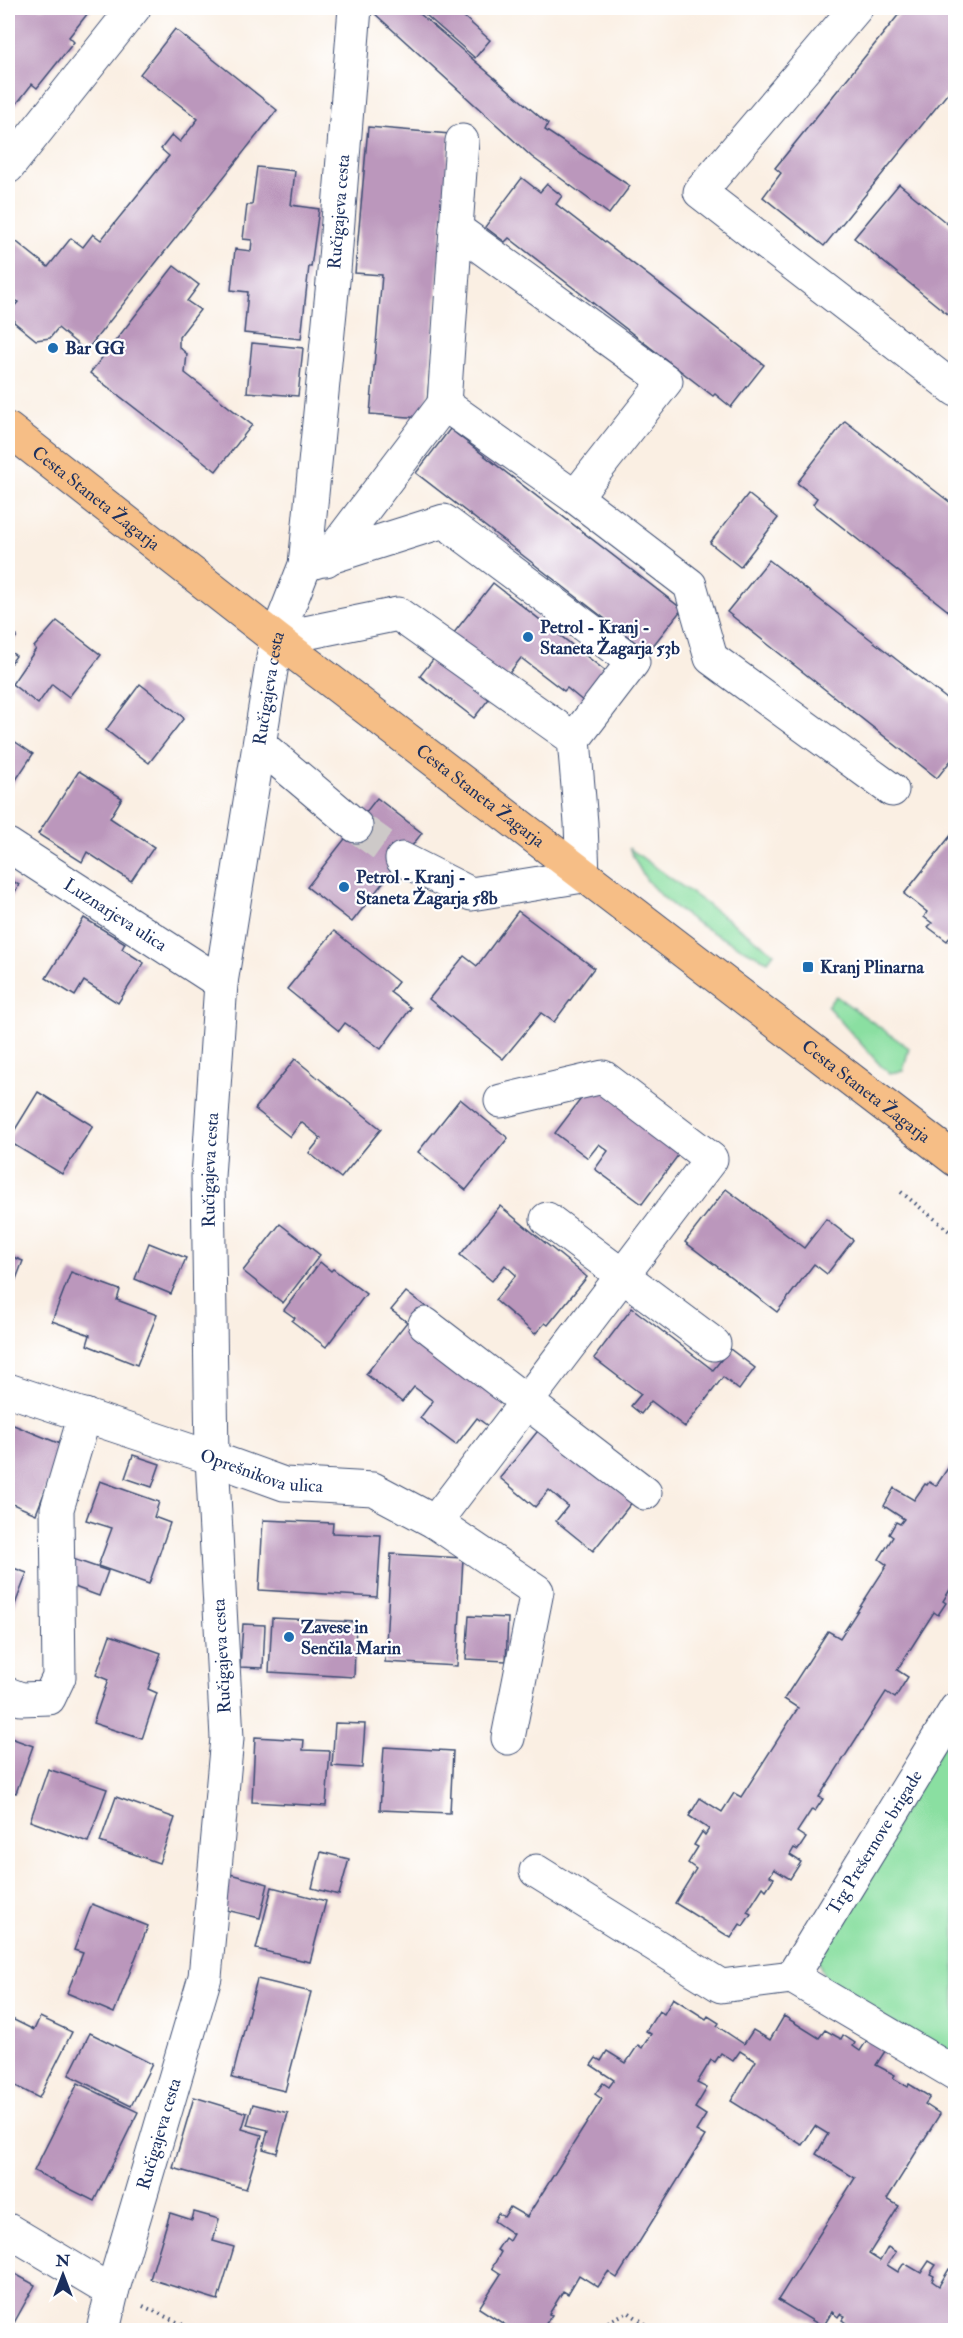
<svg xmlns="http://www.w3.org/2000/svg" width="963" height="2338" font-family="'IM FELL Double Pica',serif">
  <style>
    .green { fill: #8adfa1; stroke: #528780; stroke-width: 1.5 }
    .building { fill: #bb97bc }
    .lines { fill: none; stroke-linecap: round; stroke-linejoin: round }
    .minor-tunnel { stroke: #cdc9c8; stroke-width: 33; stroke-dasharray: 33 16; stroke-linecap: butt }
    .minor-casing { stroke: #3c4c72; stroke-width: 35 }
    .major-casing { stroke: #3c4c72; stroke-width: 35 }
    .path { stroke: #3c4c72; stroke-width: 4; stroke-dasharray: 1.5 4.5; stroke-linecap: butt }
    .minor { stroke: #fff; stroke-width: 33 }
    .major { stroke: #f6be86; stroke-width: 33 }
    .poi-dot { fill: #1f6fb2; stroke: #fff; stroke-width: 2 }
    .labels { text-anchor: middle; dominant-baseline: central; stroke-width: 4.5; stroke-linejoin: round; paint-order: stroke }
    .street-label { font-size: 18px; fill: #1b2f5e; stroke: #fff }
    .poi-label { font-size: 18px; font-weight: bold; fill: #1b2f5e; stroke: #fff; text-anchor: start }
  </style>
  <rect width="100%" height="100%" fill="#fff"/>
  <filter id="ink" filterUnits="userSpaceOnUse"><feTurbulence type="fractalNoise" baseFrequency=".0167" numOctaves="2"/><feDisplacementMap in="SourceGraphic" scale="12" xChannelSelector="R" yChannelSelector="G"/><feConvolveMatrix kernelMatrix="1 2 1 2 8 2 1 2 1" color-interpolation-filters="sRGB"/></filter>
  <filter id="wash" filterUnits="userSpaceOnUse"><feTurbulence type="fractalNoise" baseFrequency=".008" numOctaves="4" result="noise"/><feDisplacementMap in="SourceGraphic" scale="24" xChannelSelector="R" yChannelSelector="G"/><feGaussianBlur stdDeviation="1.35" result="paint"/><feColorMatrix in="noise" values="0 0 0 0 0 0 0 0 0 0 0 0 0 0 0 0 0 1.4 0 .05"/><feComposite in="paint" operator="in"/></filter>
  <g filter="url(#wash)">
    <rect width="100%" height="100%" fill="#faefe3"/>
    <g class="green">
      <path d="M629 848 774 953 768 961C728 942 680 918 650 884 641 874 635 860 629 848Z"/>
      <path d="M836 996 909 1048 903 1071 889 1073 881 1066 827 1006Z"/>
      <path d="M955 1725V2064L825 1980 817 1957Z"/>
    </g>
    <g id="blocks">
      <g class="building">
        <path d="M8 8H92L69 37 74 42 37 88 32 84 8 115Z"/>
        <path d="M378 8H413L548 124 545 130 630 186 609 214 532 157 373 12Z"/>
        <path d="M418 8H454L490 40 475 58Z"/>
        <path d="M904 8H956V83L824 246 763 197 781 173 775 168Z"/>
        <path d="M175 29 277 110 86 351 58 328 50 338 36 340 14 322 12 309 18 302 8 293 10 290 8 288V235L48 267 71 238 83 247 93 234 101 240 169 156 161 149 172 135 180 142 198 119 140 74Z"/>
        <path d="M368 127 450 134 426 415 422 418 370 414 382 275 355 273Z"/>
        <path d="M257 167 295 171 291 205 319 209 311 267 309 266 301 339 244 333 248 292 231 290 235 249 251 251 252 240 243 239 247 205H252Z"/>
        <path d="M522 178 540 192 547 184 562 196 556 204 764 365 731 407 715 394 713 396 509 238 505 242 485 227Z"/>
        <path d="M899 184 956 231V321L854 238Z"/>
        <path d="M174 266 199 285 187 301 200 310 179 337V347L187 354 185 373 252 425 216 471 90 373Z"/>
        <path d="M252 343 303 348 298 396 247 392Z"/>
        <path d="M845 421 956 507V617L813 504 817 498 797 483Z"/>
        <path d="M450 429 682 609 648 652 416 473Z"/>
        <path d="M748 494 778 518 740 567 710 543Z"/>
        <path d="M769 560 956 706V754L937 778 727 612Z"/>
        <path d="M493 583 613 677 590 707 567 688 564 691 521 658 474 718 420 676Z"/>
        <path d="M57 621 101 655 69 697 52 684 38 704 12 684 36 649 34 647Z"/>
        <path d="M8 628 17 636 8 647Z"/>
        <path d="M8 650 16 656 8 667Z"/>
        <path d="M140 684 184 718 149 763 106 730Z"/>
        <path d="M8 737 33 754 8 792Z"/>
        <path d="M79 771 122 798 110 818 154 847 131 881 87 852 82 862 38 834Z"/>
        <path d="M377 798 422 833 352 922 307 887Z"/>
        <path d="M956 829V935L953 933 947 941 928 927 932 923 924 917 927 912 904 894Z"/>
        <path d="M8 878 19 885 8 903Z"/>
        <path d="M518 911 594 968 554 1022 541 1013 503 1059 429 999 464 956 477 966Z"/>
        <path d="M84 918 125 943 122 949 144 963 118 1003 84 981 75 996 46 978Z"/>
        <path d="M334 931 398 982 390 992 411 1008 381 1049 345 1023 339 1031 287 989Z"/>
        <path d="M295 1059 381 1129 341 1178 309 1153 321 1138 301 1122 290 1137 255 1109Z"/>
        <path d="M593 1083 682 1150 642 1204 595 1169 608 1151 599 1144 588 1158 555 1133Z"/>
        <path d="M38 1092 93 1126 62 1174 8 1141Z"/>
        <path d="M460 1099 508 1138 466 1190 418 1152Z"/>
        <path d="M726 1189 804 1248 826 1219 853 1240 827 1274 814 1264 777 1312 685 1242Z"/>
        <path d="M500 1206 587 1277 548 1325 545 1323 535 1334 495 1300 516 1275 505 1265 492 1281 460 1255Z"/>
        <path d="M280 1224 320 1255 283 1303 243 1271Z"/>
        <path d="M149 1243 186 1258 171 1294 135 1279Z"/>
        <path d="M8 1255 23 1261 8 1300Z"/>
        <path d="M320 1262 331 1271 333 1269 366 1294 326 1347 292 1321 295 1318 284 1310Z"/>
        <path d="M71 1272 120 1290 117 1300 157 1315 137 1365 87 1345 90 1335 52 1321Z"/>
        <path d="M406 1292 426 1307 411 1325 508 1401 488 1426 477 1418 456 1445 420 1418 433 1401 414 1387 402 1402 366 1374 407 1322 391 1310Z"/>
        <path d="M632 1308 713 1370 730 1349 755 1368 739 1390 723 1377 685 1427 651 1401 641 1414 631 1406 641 1394 594 1358Z"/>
        <path d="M11 1424 63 1445 36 1514 8 1502V1433Z"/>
        <path d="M541 1427 633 1501 593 1551 556 1521 568 1506 549 1490 535 1507 500 1478Z"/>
        <path d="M133 1455 160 1464 152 1487 125 1478Z"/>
        <path d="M956 1456V1580L943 1601 946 1603 938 1615 934 1612 897 1670 908 1677 895 1698 886 1692 819 1797 823 1799 815 1811 812 1809 797 1832 806 1838 798 1850 794 1848 790 1855 801 1862 790 1879 774 1869 770 1876 774 1878 766 1890 763 1887 747 1912 751 1914 743 1926 740 1924 731 1938 675 1903 696 1869 688 1863 698 1847 694 1845 702 1832 705 1835 709 1829 689 1816 700 1798 722 1812 734 1793 741 1797 798 1708 784 1699 828 1631 840 1638 887 1565 879 1559 893 1537 889 1534 896 1522 900 1524 904 1519 884 1506 894 1488 914 1500 925 1484 927 1485 929 1482 936 1486Z"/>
        <path d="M100 1481 159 1502 154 1517 170 1523 149 1584 98 1566 112 1528 86 1520Z"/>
        <path d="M263 1520 333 1523 332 1533 381 1535 377 1597 259 1590Z"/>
        <path d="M391 1554 463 1558 457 1666 385 1662Z"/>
        <path d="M70 1558 108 1571 99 1596 61 1582Z"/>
        <path d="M8 1566 27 1573 8 1623Z"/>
        <path d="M469 1616 508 1618 506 1661 466 1659Z"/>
        <path d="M272 1618 356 1622 354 1677 269 1672Z"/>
        <path d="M243 1624 265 1625 263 1668 240 1667Z"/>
        <path d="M110 1635 161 1653 148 1689 157 1693 142 1739 93 1723 108 1680 96 1675Z"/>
        <path d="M335 1723 365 1724 362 1768 332 1766Z"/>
        <path d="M8 1737 33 1746 16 1793 8 1790Z"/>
        <path d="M255 1737 304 1740 303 1750 330 1751 326 1806 252 1802Z"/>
        <path d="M384 1747 453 1751 450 1813 380 1810Z"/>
        <path d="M48 1769 107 1789 88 1842 30 1821Z"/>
        <path d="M116 1797 175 1818 159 1863 100 1842Z"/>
        <path d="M321 1852 349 1859 339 1895 312 1888Z"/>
        <path d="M230 1874 268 1884 260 1918 222 1909Z"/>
        <path d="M272 1887 326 1901 310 1962 256 1949Z"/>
        <path d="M92 1904 148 1926 114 2013 67 1993 83 1953 74 1950Z"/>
        <path d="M257 1979 311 1992 285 2091 232 2078Z"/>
        <path d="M673 1998 706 2019 708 2016 719 2023 717 2026 744 2044 753 2030 770 2040 784 2016 819 2038 825 2030 841 2039 843 2035 855 2043 853 2046 860 2051 871 2034 889 2045 876 2065 895 2075 893 2078 908 2087 909 2084 930 2097 925 2104 940 2114 887 2199 899 2206 869 2254 880 2261 888 2247 896 2252 887 2265 898 2272 904 2263 921 2273 929 2261 936 2265 930 2274 934 2276 932 2281 939 2286 949 2269 956 2273V2330H867L856 2324 853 2328 842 2320 845 2316 840 2314 838 2317 832 2312 823 2327 778 2300 855 2178 816 2154 828 2134 815 2126 802 2145 731 2101 756 2061 740 2051 733 2061 721 2053 715 2062 711 2060 697 2083 707 2088 695 2108 706 2115 696 2131 705 2136 617 2278 608 2272 598 2287 579 2275 568 2294 563 2291 549 2314 552 2315 545 2325 554 2330H504L507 2326 479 2308 501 2274 492 2268 501 2252 497 2250 505 2238 509 2241 513 2234 494 2221 498 2213 504 2217 510 2207 527 2217 602 2099 595 2094 603 2083 609 2087 614 2080 591 2065 596 2058 601 2061 607 2051 626 2063 638 2045 642 2048 651 2034 646 2031 659 2011 664 2014Z"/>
        <path d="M8 2017 34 2030 40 2017 72 2032 39 2098 8 2082Z"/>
        <path d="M90 2033 152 2064 131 2106 69 2075Z"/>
        <path d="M78 2083 138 2112 94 2201 34 2171Z"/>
        <path d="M194 2097 247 2113 242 2129 262 2135 246 2189 173 2168Z"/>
        <path d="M253 2104 288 2113 277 2153 263 2149 268 2130 247 2125Z"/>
        <path d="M194 2212 219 2219 213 2241 234 2247 218 2300 150 2279 170 2213 192 2220Z"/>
        <path d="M8 2270 35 2285 10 2330H8Z"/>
      </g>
    </g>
  </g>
  <g filter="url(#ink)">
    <use href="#blocks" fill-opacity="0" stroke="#3c4c72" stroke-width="1.5"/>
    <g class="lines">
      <path class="minor-tunnel" d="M356 826 402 859"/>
      <g class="minor-casing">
        <g id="minor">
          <path d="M856 8 700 192 956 390"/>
          <path d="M462 141 456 229 666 381 575 497"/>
          <path d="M8 167 134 8"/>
          <path d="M444 404 456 229"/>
          <path d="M326 560 444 404 575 497 690 585 711 658 892 790"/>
          <path d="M305 565 444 521 633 662 574 739 581 823 583 876 471 894 402 859"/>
          <path d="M276 639 398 614 574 739"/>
          <path d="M261 746 356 826"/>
          <path id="s1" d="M8 845 221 983"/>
          <path d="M547 1219 714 1344"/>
          <path d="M425 1324 645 1493"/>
          <path id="s2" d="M8 1390 212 1458 284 1484 373 1489 435 1522 537 1591 508 1738"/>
          <path d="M435 1522 711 1159 603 1077 501 1101"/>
          <path d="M8 1694 21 1699 49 1698 59 1677 57 1509 85 1415"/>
          <path d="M536 1871 721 1986 792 1977 956 2074"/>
          <path id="s3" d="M792 1977 956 1709"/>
          <path d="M8 2230 112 2292"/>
          <path id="s4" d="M103 2330 112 2292 205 1977 227 1738 212 1458 208 1177 221 983 276 639 305 565 334 271 355 8"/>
        </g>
      </g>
      <g class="major-casing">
        <g id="major">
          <path id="s5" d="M8 429 276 639 956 1160"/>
        </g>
      </g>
      <g class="path">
        <path d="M901 1192 953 1234"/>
        <path d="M143 2306 194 2330"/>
        <path d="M738 2324 749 2330"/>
        <path d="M592 2330 628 2312 654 2330"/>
      </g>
      <use href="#minor" class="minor"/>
      <use href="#major" class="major"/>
    </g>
  </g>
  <g class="poi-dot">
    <circle cx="53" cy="348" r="6"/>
    <circle cx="528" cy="637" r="6"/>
    <circle cx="344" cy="887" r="6"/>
    <rect x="802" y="961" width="12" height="12" rx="3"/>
    <circle cx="289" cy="1637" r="6"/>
  </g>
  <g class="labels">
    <g class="street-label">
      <text stroke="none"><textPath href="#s4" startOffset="2146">Ručigajeva cesta</textPath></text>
      <text stroke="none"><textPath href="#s5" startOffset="112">Cesta Staneta Žagarja</textPath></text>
      <text stroke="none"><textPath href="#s4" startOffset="1662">Ručigajeva cesta</textPath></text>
      <text stroke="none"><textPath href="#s5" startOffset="598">Cesta Staneta Žagarja</textPath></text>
      <text stroke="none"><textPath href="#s1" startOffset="128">Luznarjeva ulica</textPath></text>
      <text stroke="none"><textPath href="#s5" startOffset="1084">Cesta Staneta Žagarja</textPath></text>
      <text stroke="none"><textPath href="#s4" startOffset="1176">Ručigajeva cesta</textPath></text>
      <text stroke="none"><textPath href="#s2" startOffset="267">Oprešnikova ulica</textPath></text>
      <text transform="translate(222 1656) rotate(-93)">Ručigajeva cesta</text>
      <text stroke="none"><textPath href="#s3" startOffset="158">Trg Prešernove brigade</textPath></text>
      <text stroke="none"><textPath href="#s4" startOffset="204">Ručigajeva cesta</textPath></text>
    </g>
    <g class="poi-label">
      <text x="65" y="348">Bar GG</text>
      <text x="540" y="627">Petrol - Kranj -<tspan x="540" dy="21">Staneta Žagarja 53b</tspan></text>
      <text x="356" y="877">Petrol - Kranj -<tspan x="356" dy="21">Staneta Žagarja 58b</tspan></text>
      <text x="820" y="967">Kranj Plinarna</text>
      <text x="301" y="1627">Zavese in<tspan x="301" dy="21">Senčila Marin</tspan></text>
    </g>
  </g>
  <rect width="963" height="2338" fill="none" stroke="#fff" stroke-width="30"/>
  <g transform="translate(63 2275)" stroke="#ffffff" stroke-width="4.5" paint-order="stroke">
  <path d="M0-4.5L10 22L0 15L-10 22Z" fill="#1b2f5e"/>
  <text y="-9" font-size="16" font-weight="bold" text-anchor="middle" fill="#1b2f5e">N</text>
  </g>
</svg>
